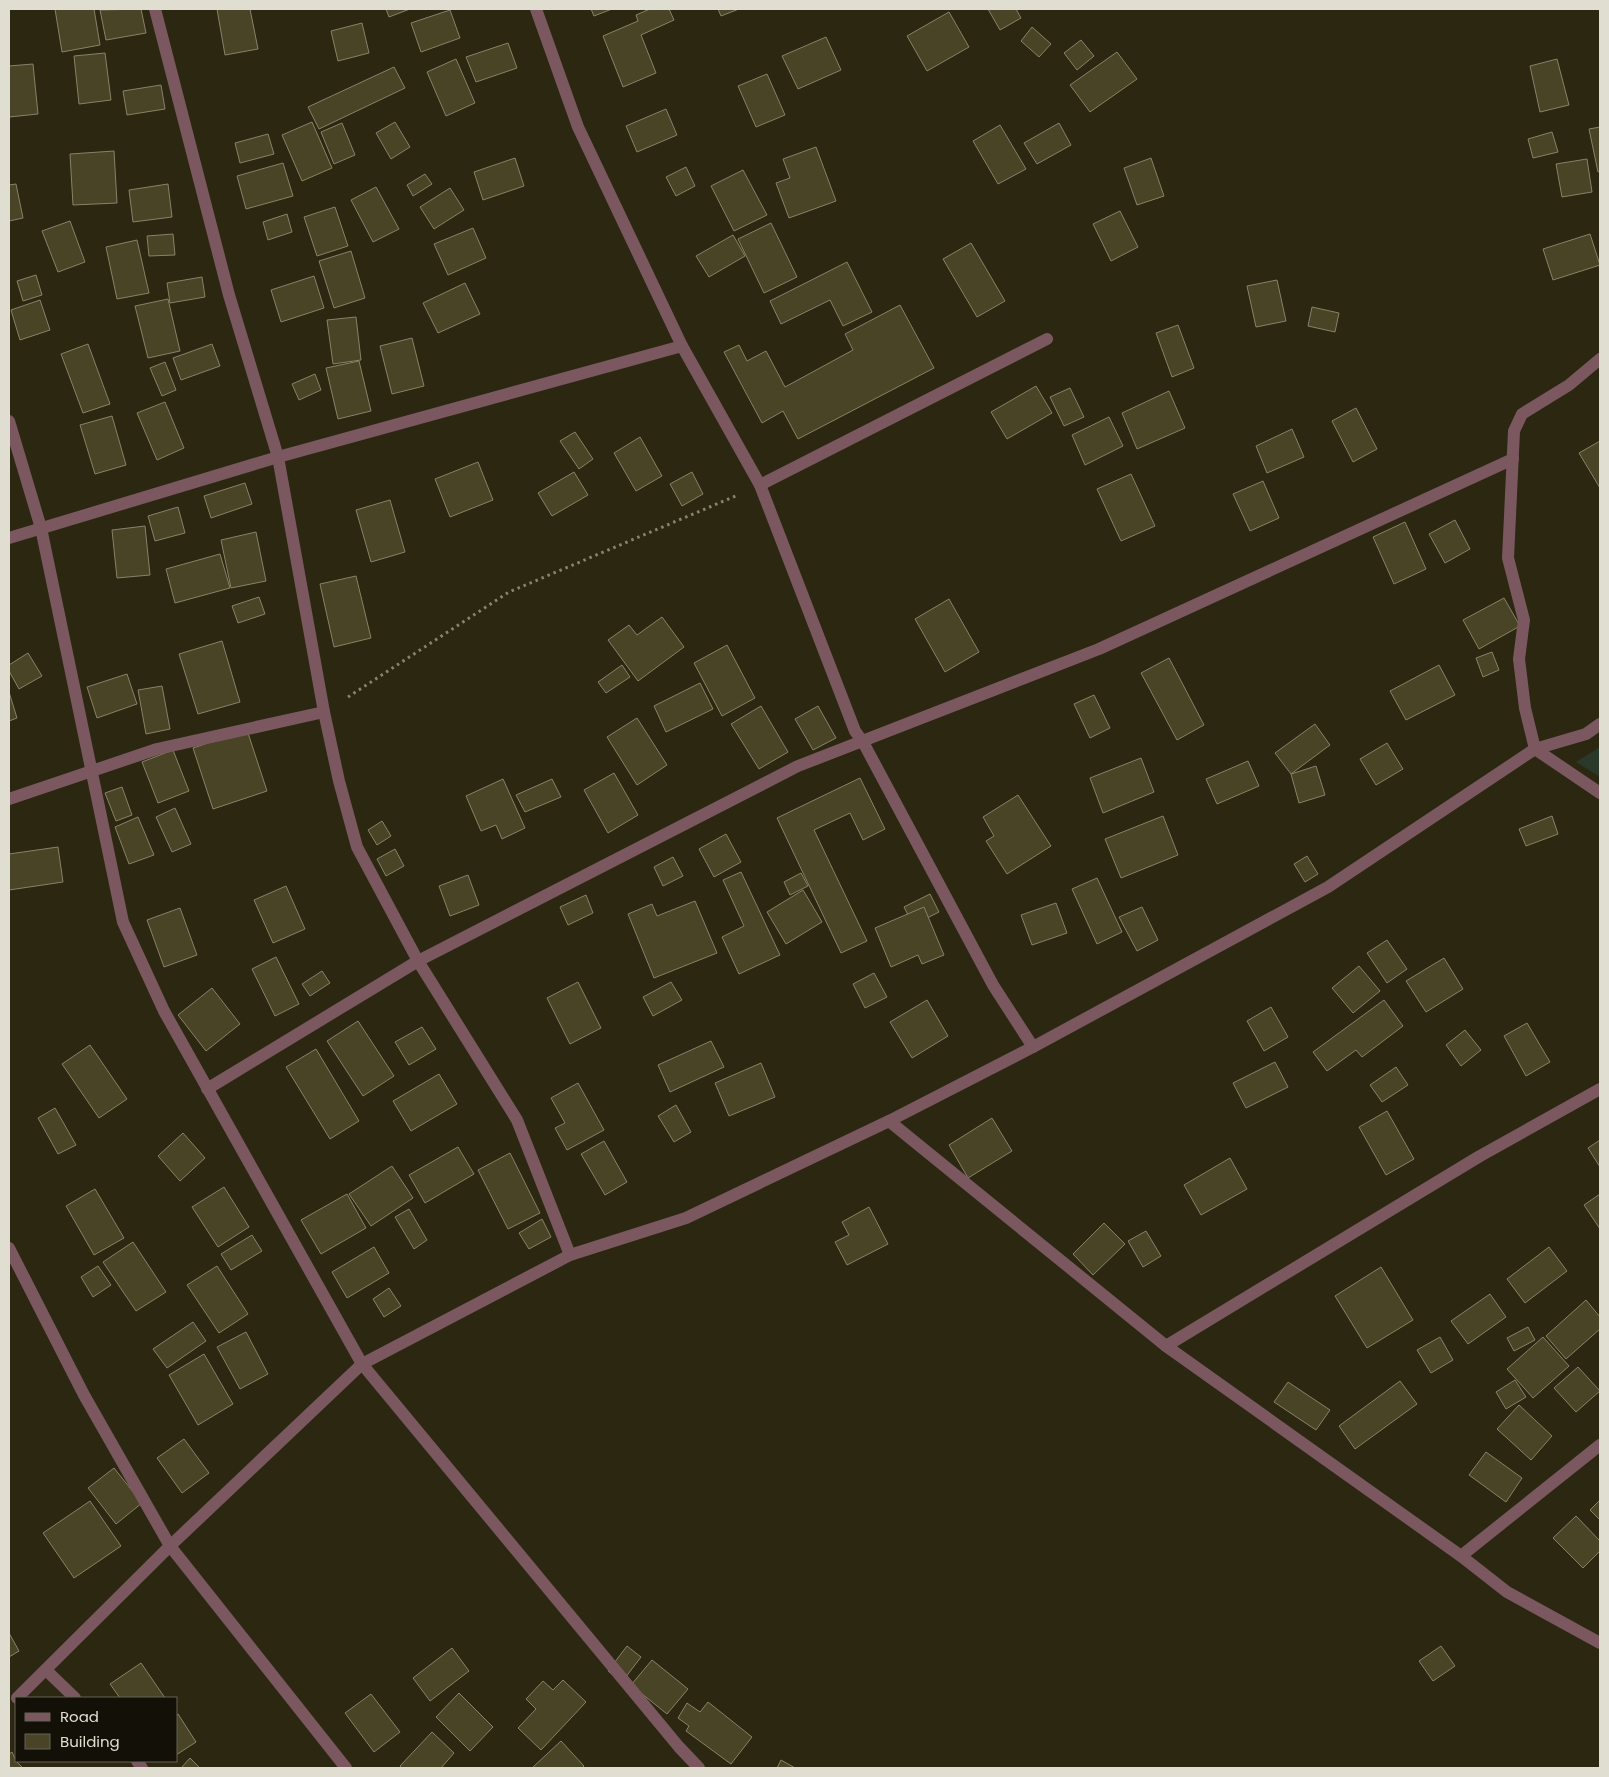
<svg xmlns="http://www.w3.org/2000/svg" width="1609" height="1777" font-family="Poppins,sans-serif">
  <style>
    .green { fill: #2b392a }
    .building { fill: #4a4426; stroke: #878269 }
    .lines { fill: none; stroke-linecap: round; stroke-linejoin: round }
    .path { stroke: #888472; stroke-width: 3; stroke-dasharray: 2.5 4; stroke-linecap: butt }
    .minor { stroke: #7b5860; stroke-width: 12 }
  </style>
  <rect width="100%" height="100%" fill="#2c2711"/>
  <path class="green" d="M1600 747V777L1576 762Z"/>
  <g class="building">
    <path d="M55 9H94L100 45 62 52Z"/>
    <path d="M141 9 146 33 106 40 100 10Z"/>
    <path d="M217 9H250L258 49 225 55Z"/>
    <path d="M386 9H410L389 17Z"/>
    <path d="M591 9H612L594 16Z"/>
    <path d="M650 9H669L674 20 641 35 656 73 623 87 603 36 638 21 636 15Z"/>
    <path d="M718 9H739L721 16Z"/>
    <path d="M988 9H1016L1021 18 1000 30Z"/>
    <path d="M450 10 460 38 421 52 411 23Z"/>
    <path d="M949 12 969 47 927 71 907 36Z"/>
    <path d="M362 23 369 53 338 61 331 31Z"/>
    <path d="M1032 27 1051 44 1039 57 1021 41Z"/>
    <path d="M826 37 841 70 798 89 782 56Z"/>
    <path d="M1081 40 1094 56 1077 70 1064 53Z"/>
    <path d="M508 43 517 68 476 82 466 57Z"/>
    <path d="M1117 52 1137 79 1090 112 1070 85Z"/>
    <path d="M105 53 111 100 79 104 74 56Z"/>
    <path d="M456 59 475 103 446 116 427 72Z"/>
    <path d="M1557 59 1569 105 1540 112 1530 66Z"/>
    <path d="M33 64 38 114 9 117V66Z"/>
    <path d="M394 67 405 88 319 129 308 107Z"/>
    <path d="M767 74 785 115 756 127 738 86Z"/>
    <path d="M161 85 165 109 127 115 123 91Z"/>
    <path d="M666 109 677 135 637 152 626 126Z"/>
    <path d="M312 122 332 168 302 181 282 135Z"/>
    <path d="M395 122 410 147 391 159 376 133Z"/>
    <path d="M342 123 355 155 334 164 321 132Z"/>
    <path d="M1059 123 1071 145 1037 164 1024 143Z"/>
    <path d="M1000 125 1026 169 998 184 973 141Z"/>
    <path d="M1600 127V171L1598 172 1589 129Z"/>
    <path d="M1552 132 1558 152 1533 158 1528 139Z"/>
    <path d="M268 134 274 154 240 163 235 143Z"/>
    <path d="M816 147 836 201 789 218 776 183 790 178 783 159Z"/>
    <path d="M114 151 117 203 73 205 70 154Z"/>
    <path d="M515 158 524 186 483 200 474 172Z"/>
    <path d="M1151 158 1164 196 1137 205 1124 168Z"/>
    <path d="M1587 159 1592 192 1562 197 1556 164Z"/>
    <path d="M283 163 293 196 246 209 237 176Z"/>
    <path d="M686 167 695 186 676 196 666 177Z"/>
    <path d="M743 170 767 215 734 231 711 186Z"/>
    <path d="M425 174 432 184 413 196 407 185Z"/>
    <path d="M16 184 23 218 9 221V185Z"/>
    <path d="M168 184 172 217 133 222 129 190Z"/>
    <path d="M376 187 399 229 373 242 351 200Z"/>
    <path d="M450 188 464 210 434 229 420 207Z"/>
    <path d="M335 207 348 246 317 256 304 217Z"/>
    <path d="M1120 211 1138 247 1111 261 1093 224Z"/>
    <path d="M287 214 292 232 268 240 263 222Z"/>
    <path d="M70 221 85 262 58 272 42 231Z"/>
    <path d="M771 223 797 277 764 293 738 239Z"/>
    <path d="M473 228 486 258 448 275 434 244Z"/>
    <path d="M173 234 175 255 149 256 147 236Z"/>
    <path d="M1590 234 1600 265 1553 280 1543 249Z"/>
    <path d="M733 235 745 256 709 277 696 256Z"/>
    <path d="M137 240 149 293 117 299 106 247Z"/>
    <path d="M971 243 1005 301 977 317 943 259Z"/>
    <path d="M351 251 365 298 334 308 319 261Z"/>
    <path d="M847 262 872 312 843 326 830 300 781 324 770 301Z"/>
    <path d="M36 275 42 295 23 301 17 281Z"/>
    <path d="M314 276 324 308 281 322 271 290Z"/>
    <path d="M202 277 205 297 170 303 167 283Z"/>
    <path d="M1277 280 1286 321 1256 327 1247 286Z"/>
    <path d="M465 283 480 314 438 333 423 303Z"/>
    <path d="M168 299 180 351 148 358 135 306Z"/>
    <path d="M40 300 50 330 20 340 11 310Z"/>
    <path d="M900 305 934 368 798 439 783 411 762 423 724 352 739 345 747 361 766 351 785 387 853 350 845 334Z"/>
    <path d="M1312 307 1339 313 1335 332 1308 326Z"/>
    <path d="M356 317 361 360 333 364 327 320Z"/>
    <path d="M1178 325 1194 368 1172 377 1156 333Z"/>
    <path d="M412 338 424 386 392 394 380 346Z"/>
    <path d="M88 344 110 404 83 413 61 354Z"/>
    <path d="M212 344 220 366 181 380 173 358Z"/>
    <path d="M359 361 371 411 338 419 326 368Z"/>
    <path d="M165 362 176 390 162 396 150 368Z"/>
    <path d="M315 374 321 390 299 400 292 384Z"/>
    <path d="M1036 386 1052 413 1007 439 991 412Z"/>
    <path d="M1070 388 1084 417 1064 426 1050 397Z"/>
    <path d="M1169 391 1185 428 1137 449 1122 413Z"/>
    <path d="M165 402 184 448 157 460 137 413Z"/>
    <path d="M1356 408 1377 449 1353 462 1332 421Z"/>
    <path d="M112 416 126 465 95 474 80 425Z"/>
    <path d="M1109 417 1123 446 1085 465 1072 435Z"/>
    <path d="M1292 429 1304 457 1267 473 1256 446Z"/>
    <path d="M575 432 593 459 579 469 560 441Z"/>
    <path d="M640 437 662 476 636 491 614 453Z"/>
    <path d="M1600 441V488L1579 453Z"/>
    <path d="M478 462 493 500 450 517 435 479Z"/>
    <path d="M574 472 588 495 552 516 538 493Z"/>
    <path d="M692 472 703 494 682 506 670 484Z"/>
    <path d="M1131 474 1155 526 1121 541 1097 489Z"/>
    <path d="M1263 481 1279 518 1250 531 1233 494Z"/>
    <path d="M245 483 252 504 211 518 204 496Z"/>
    <path d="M390 500 405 552 371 562 356 510Z"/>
    <path d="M178 507 185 533 155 541 148 516Z"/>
    <path d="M1455 520 1470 549 1445 563 1429 534Z"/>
    <path d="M1405 522 1426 569 1394 584 1373 537Z"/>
    <path d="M145 526 150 575 117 578 112 530Z"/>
    <path d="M256 532 266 581 231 588 221 540Z"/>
    <path d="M220 554 230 588 175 603 166 569Z"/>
    <path d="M356 576 371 638 334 647 320 584Z"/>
    <path d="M259 597 265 614 238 623 232 606Z"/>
    <path d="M1504 598 1520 626 1479 649 1463 620Z"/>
    <path d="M949 599 979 652 945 672 915 619Z"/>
    <path d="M662 617 684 647 638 681 608 640 629 625 637 635Z"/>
    <path d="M222 641 240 702 198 714 179 654Z"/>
    <path d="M727 645 755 698 722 716 694 663Z"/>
    <path d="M1492 652 1499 670 1483 677 1476 658Z"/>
    <path d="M28 653 42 676 19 689 9 671V665Z"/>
    <path d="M1169 658 1204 725 1177 740 1141 673Z"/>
    <path d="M622 665 630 677 606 693 598 682Z"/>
    <path d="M1439 665 1455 695 1406 720 1390 691Z"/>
    <path d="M127 674 137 704 97 718 87 687Z"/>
    <path d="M700 683 713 709 666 732 654 706Z"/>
    <path d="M162 686 170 729 146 734 138 690Z"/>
    <path d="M9 692 17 718 9 721Z"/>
    <path d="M1094 695 1110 728 1090 738 1074 704Z"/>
    <path d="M761 706 788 752 759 769 731 724Z"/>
    <path d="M818 706 836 738 813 750 795 719Z"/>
    <path d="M637 718 667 765 637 785 607 737Z"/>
    <path d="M1315 724 1330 745 1291 774 1275 753Z"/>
    <path d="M247 730 267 791 213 809 193 748Z"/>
    <path d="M1387 743 1403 769 1376 785 1360 759Z"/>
    <path d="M173 750 189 791 158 803 142 762Z"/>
    <path d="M1141 758 1154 792 1103 813 1090 778Z"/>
    <path d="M1248 761 1259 786 1217 804 1206 779Z"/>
    <path d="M1316 766 1325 795 1299 803 1291 774Z"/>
    <path d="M614 773 638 815 608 833 584 790Z"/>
    <path d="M860 778 885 829 863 840 850 813 814 830 867 941 841 953 777 818Z"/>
    <path d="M503 779 525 828 502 839 496 825 481 831 466 796Z"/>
    <path d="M552 779 561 797 525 812 516 795Z"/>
    <path d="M122 787 132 815 116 821 105 793Z"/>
    <path d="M1018 795 1051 846 1007 874 986 841 994 836 983 817Z"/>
    <path d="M175 808 191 844 172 852 156 817Z"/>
    <path d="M1163 816 1178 855 1121 878 1105 839Z"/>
    <path d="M1552 816 1558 834 1526 846 1519 829Z"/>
    <path d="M138 817 154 855 129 864 115 827Z"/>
    <path d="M382 821 391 836 377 845 368 830Z"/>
    <path d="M726 834 741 862 714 877 699 849Z"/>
    <path d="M58 847 63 882 9 890V854Z"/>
    <path d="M395 849 404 866 386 876 377 859Z"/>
    <path d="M1307 856 1318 874 1305 882 1294 864Z"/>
    <path d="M673 857 683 876 663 886 654 867Z"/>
    <path d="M741 872 780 955 739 974 722 937 744 926 723 880Z"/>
    <path d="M801 873 808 886 790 895 784 882Z"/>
    <path d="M468 875 479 905 450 916 439 886Z"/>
    <path d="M1097 878 1122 932 1097 944 1072 889Z"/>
    <path d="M286 886 305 929 273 943 254 900Z"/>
    <path d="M803 890 822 922 786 944 767 912Z"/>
    <path d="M930 894 939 912 913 925 904 907Z"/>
    <path d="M586 895 593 913 568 925 560 907Z"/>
    <path d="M695 901 717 953 654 978 628 914 652 904 657 916Z"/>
    <path d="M1056 903 1067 933 1032 945 1021 915Z"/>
    <path d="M924 907 944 955 922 964 918 955 891 967 875 928Z"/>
    <path d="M1142 907 1158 940 1137 951 1119 917Z"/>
    <path d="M180 908 197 955 164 967 147 920Z"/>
    <path d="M1387 940 1407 969 1387 983 1367 953Z"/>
    <path d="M276 957 299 1004 275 1016 252 969Z"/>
    <path d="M1444 958 1463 989 1426 1012 1406 981Z"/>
    <path d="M1359 966 1380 991 1353 1013 1332 988Z"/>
    <path d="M322 971 330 983 310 996 302 984Z"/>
    <path d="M874 973 887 997 865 1008 853 984Z"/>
    <path d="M578 982 601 1028 570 1044 547 998Z"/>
    <path d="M671 982 682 1000 653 1016 643 997Z"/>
    <path d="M212 988 240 1024 206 1051 178 1015Z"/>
    <path d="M927 1000 948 1036 912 1058 890 1022Z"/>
    <path d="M1384 1000 1403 1026 1362 1057 1356 1050 1327 1071 1313 1052Z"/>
    <path d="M1271 1007 1288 1037 1264 1051 1247 1021Z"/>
    <path d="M358 1021 394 1076 363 1096 327 1041Z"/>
    <path d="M1527 1023 1550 1062 1526 1076 1504 1036Z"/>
    <path d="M422 1027 436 1049 409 1065 395 1042Z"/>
    <path d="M1465 1030 1481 1050 1461 1066 1446 1045Z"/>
    <path d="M711 1041 724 1067 670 1092 658 1065Z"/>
    <path d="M90 1045 127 1099 99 1118 62 1064Z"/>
    <path d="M316 1049 359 1121 330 1139 286 1067Z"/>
    <path d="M1275 1062 1288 1087 1246 1108 1233 1083Z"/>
    <path d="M761 1063 775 1097 729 1116 715 1083Z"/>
    <path d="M1396 1067 1408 1085 1382 1102 1370 1085Z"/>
    <path d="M439 1074 457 1104 411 1131 393 1101Z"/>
    <path d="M578 1083 604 1130 567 1150 555 1128 565 1123 551 1098Z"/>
    <path d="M676 1105 691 1132 674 1142 658 1116Z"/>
    <path d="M55 1108 76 1145 58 1154 38 1118Z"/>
    <path d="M1387 1111 1414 1159 1386 1175 1359 1127Z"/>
    <path d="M992 1118 1012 1151 968 1178 949 1145Z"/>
    <path d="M183 1133 205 1158 180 1181 158 1156Z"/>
    <path d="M1600 1140V1167L1588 1148Z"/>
    <path d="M604 1141 627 1182 605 1195 581 1154Z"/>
    <path d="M458 1147 474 1174 425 1203 409 1175Z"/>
    <path d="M510 1153 540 1213 508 1229 478 1170Z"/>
    <path d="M1230 1158 1247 1189 1201 1215 1184 1185Z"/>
    <path d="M392 1166 413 1198 371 1226 349 1194Z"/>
    <path d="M224 1187 249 1227 218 1247 192 1207Z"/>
    <path d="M95 1189 124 1238 94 1255 66 1206Z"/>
    <path d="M347 1194 366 1228 321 1254 301 1220Z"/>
    <path d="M1600 1194V1229L1584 1205Z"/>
    <path d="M869 1207 888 1244 847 1265 835 1242 849 1235 842 1222Z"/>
    <path d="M409 1209 427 1240 414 1249 395 1217Z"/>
    <path d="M542 1219 551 1237 529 1249 519 1233Z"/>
    <path d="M1104 1223 1125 1244 1093 1275 1073 1254Z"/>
    <path d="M1146 1231 1161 1256 1143 1267 1128 1241Z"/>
    <path d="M252 1235 262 1251 231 1270 221 1254Z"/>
    <path d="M133 1242 166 1292 136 1311 103 1262Z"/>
    <path d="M374 1247 389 1273 347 1298 332 1272Z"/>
    <path d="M1549 1247 1567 1271 1525 1303 1507 1279Z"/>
    <path d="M98 1266 111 1285 93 1297 81 1277Z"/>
    <path d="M217 1266 248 1314 219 1333 187 1285Z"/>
    <path d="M1381 1267 1413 1320 1367 1348 1335 1296Z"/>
    <path d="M389 1288 401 1306 384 1317 373 1299Z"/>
    <path d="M1490 1294 1506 1317 1468 1344 1451 1321Z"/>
    <path d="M1586 1300 1600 1317V1329L1566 1359 1546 1336Z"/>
    <path d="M193 1322 206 1341 167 1368 153 1349Z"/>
    <path d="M1528 1327 1535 1340 1514 1351 1507 1338Z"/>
    <path d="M246 1332 268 1374 240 1389 217 1347Z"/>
    <path d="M1440 1337 1453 1360 1431 1373 1417 1350Z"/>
    <path d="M1543 1337 1569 1366 1533 1398 1507 1369Z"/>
    <path d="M204 1354 233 1404 198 1425 169 1375Z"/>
    <path d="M1578 1367 1600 1391 1576 1412 1554 1388Z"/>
    <path d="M1515 1380 1526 1397 1506 1409 1496 1392Z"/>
    <path d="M1400 1381 1417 1404 1355 1449 1339 1426Z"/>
    <path d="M1288 1382 1330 1410 1316 1430 1274 1402Z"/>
    <path d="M1519 1405 1552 1436 1531 1460 1497 1429Z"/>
    <path d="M184 1439 209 1473 182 1493 157 1458Z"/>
    <path d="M1486 1452 1522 1478 1506 1502 1469 1475Z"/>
    <path d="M114 1468 142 1503 116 1524 88 1488Z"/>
    <path d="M1600 1500V1520L1590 1510Z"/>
    <path d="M90 1501 121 1546 74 1578 43 1533Z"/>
    <path d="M1576 1516 1600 1541V1551L1583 1568 1553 1538Z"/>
    <path d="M9 1633 19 1651 9 1657Z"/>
    <path d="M627 1646 641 1657 622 1682 608 1671Z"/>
    <path d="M1441 1646 1455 1666 1433 1681 1419 1661Z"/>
    <path d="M452 1648 469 1671 430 1701 413 1678Z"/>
    <path d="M652 1660 688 1689 667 1714 631 1685Z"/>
    <path d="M141 1663 165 1698H120L110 1684Z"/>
    <path d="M563 1680 586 1702 541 1750 518 1728 536 1709 526 1699 543 1681 553 1690Z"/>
    <path d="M459 1693 493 1727 470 1751 436 1717Z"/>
    <path d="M371 1694 400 1732 374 1752 345 1713Z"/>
    <path d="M708 1702 752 1737 731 1764 686 1731 689 1726 678 1718 687 1703 700 1712Z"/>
    <path d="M178 1714 196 1742 176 1755V1715Z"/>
    <path d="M432 1732 454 1753 441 1768H402L400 1766Z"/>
    <path d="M561 1741 584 1766 582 1768H532Z"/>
    <path d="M12 1752 16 1761 23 1768H9V1754Z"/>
    <path d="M190 1758 200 1768H181Z"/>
    <path d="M781 1760 795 1768H777Z"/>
  </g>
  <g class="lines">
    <path class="path" d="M348 697 509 592 738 495"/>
    <g class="minor">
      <path d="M155 9 229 295 278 457 324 712 339 781 357 847 418 961 517 1120 570 1255"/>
      <path d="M536 9 578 127 682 346 760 485 855 731 863 742 993 985 1033 1047"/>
      <path d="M1600 359 1569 385 1522 414 1514 431 1508 558 1524 620 1519 659 1525 708 1535 749 1600 793"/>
      <path d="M9 421 41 528 123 922 164 1011 362 1364 679 1747 699 1768"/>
      <path d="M760 485 1047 339"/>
      <path d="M9 538 278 457 682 346"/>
      <path d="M9 799 157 749 324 712"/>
      <path d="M207 1089 418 961 798 766 1099 649 1513 459"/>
      <path d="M889 1121 1166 1346 1461 1556 1507 1592 1600 1643"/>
      <path d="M9 1248 84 1395 170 1546 346 1768"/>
      <path d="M1166 1346 1480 1156 1600 1089"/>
      <path d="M1461 1556 1600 1445"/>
      <path d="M46 1670 75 1698"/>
      <path d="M17 1698 170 1546 362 1364 570 1255 686 1218 889 1121 1033 1047 1328 887 1535 749 1586 734 1600 724"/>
      <path d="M137 1761 142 1768"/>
    </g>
  </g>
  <rect width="1609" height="1777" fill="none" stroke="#e0ded0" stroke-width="20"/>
  <rect x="15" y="1697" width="162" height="65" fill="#121007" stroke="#646257"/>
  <rect x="25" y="1713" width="25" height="8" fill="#7b5860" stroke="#646257"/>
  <text x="60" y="1722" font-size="15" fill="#e0ded0">Road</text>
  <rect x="25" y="1734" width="25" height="15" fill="#4a4426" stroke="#646257"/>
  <text x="60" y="1747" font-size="15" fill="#e0ded0">Building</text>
</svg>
